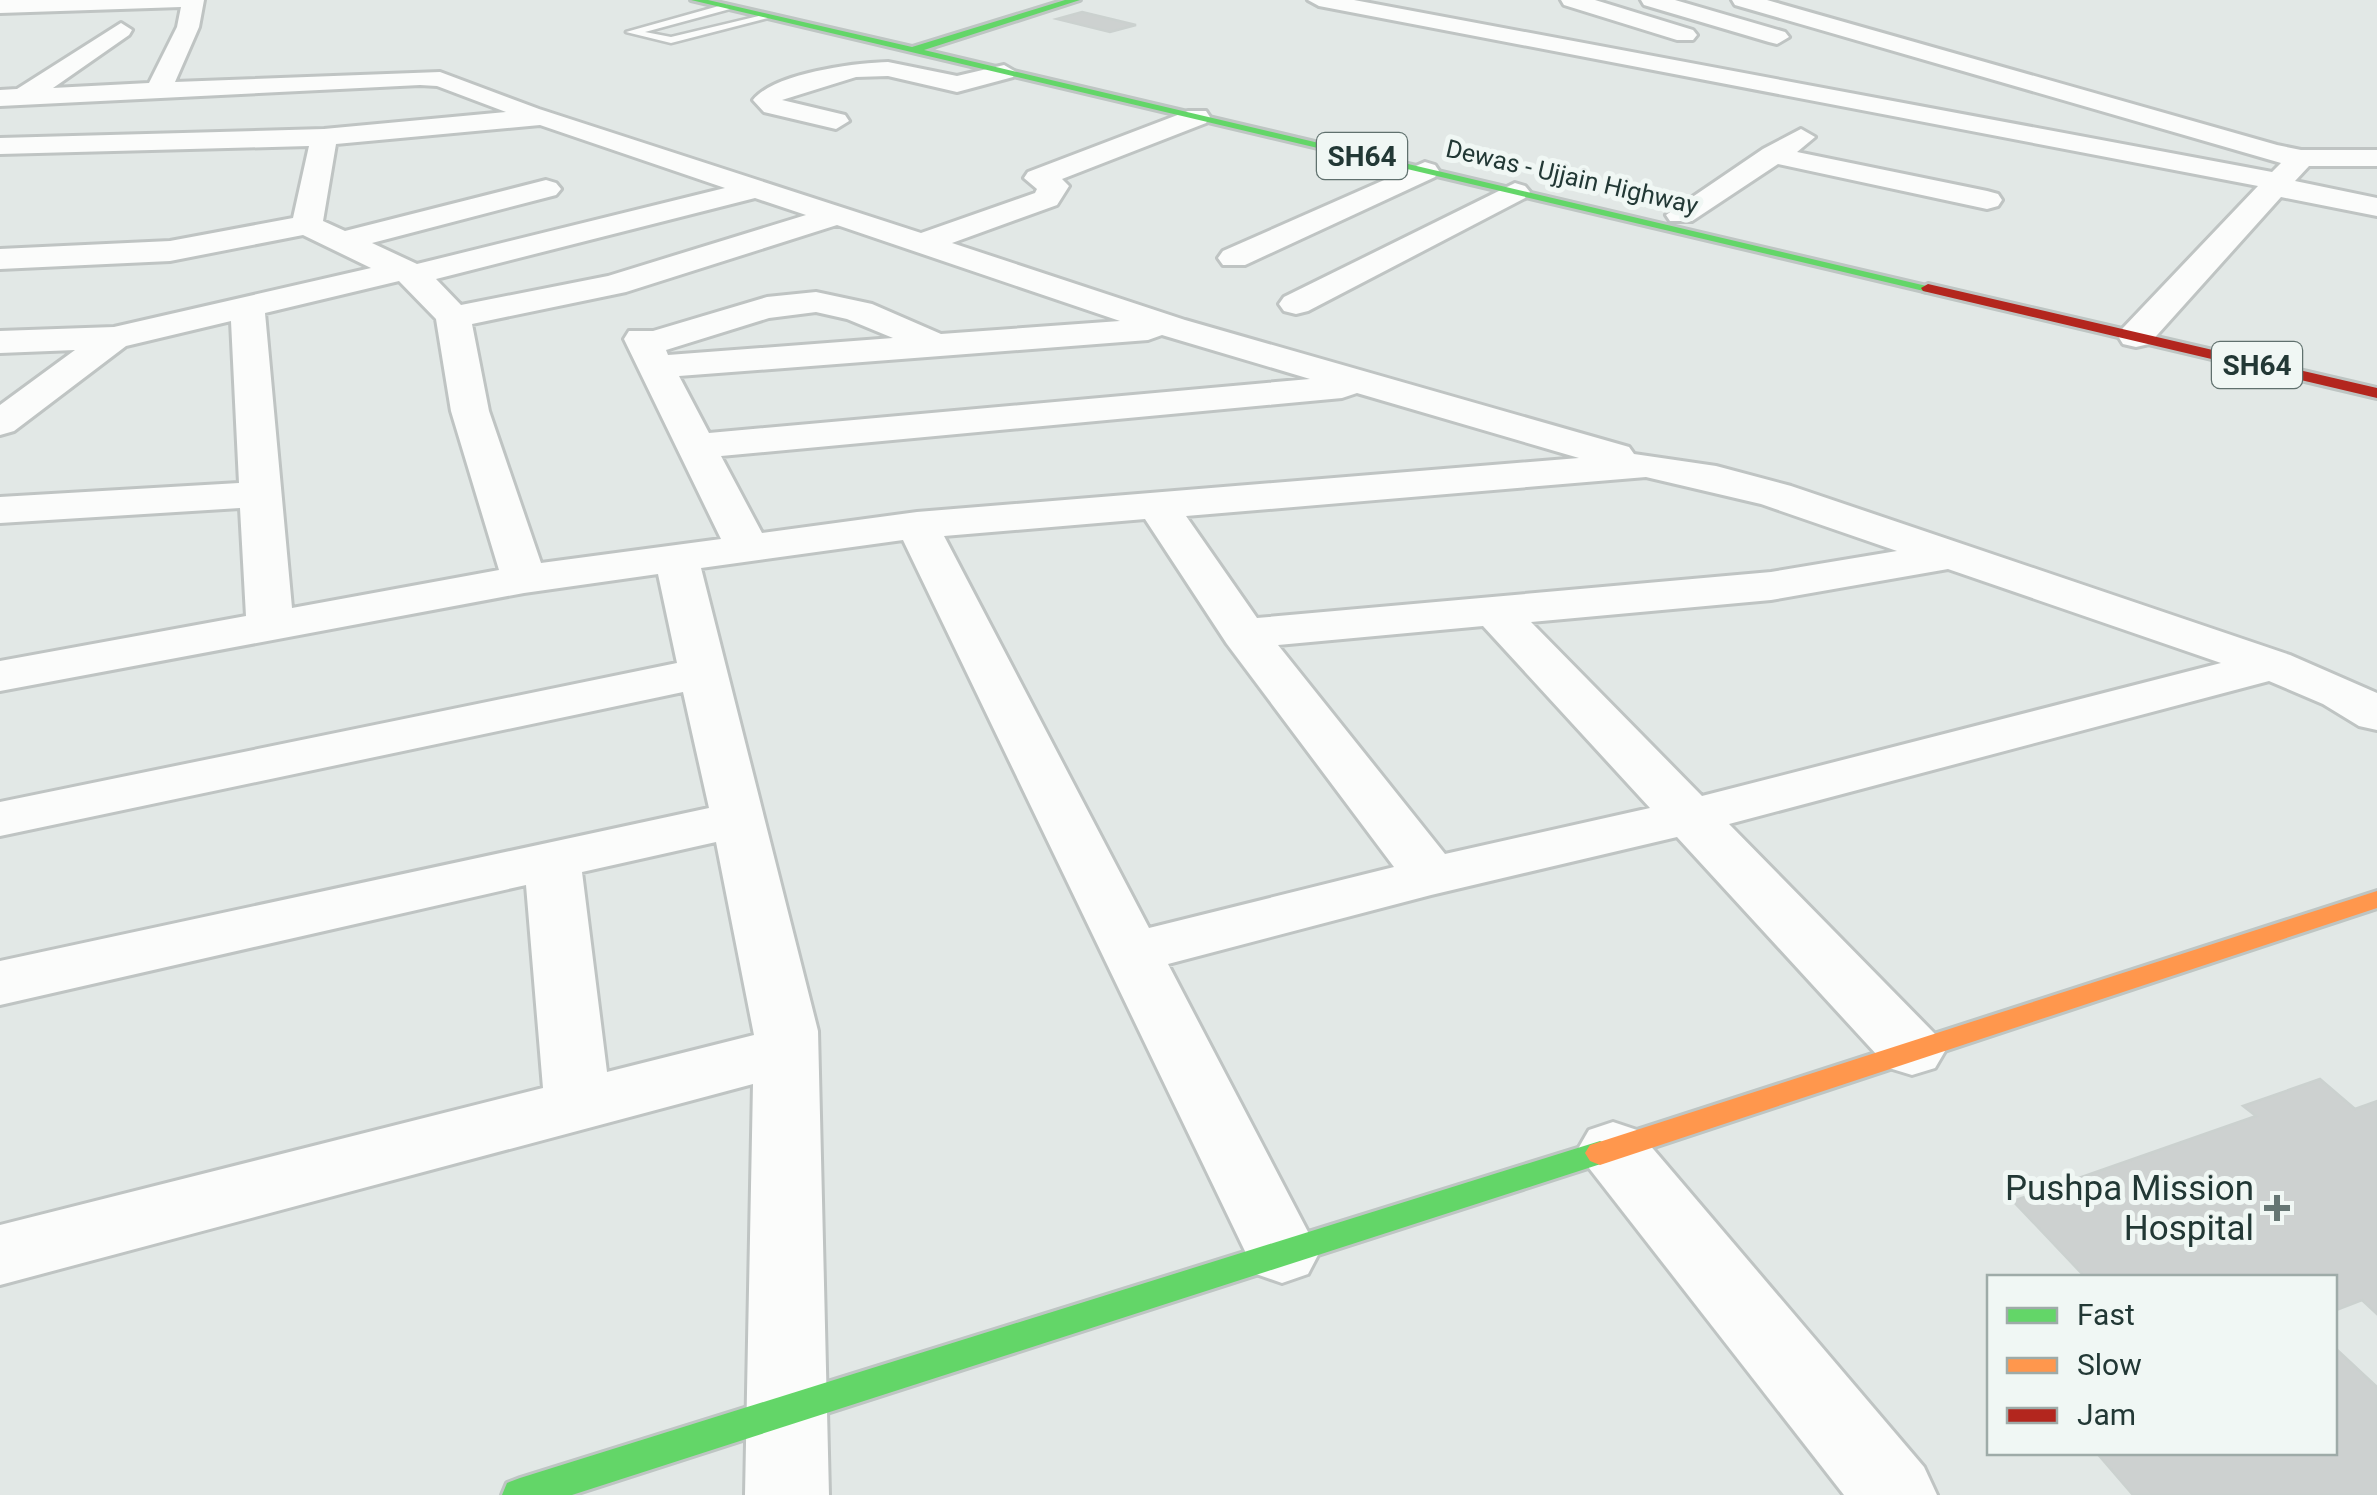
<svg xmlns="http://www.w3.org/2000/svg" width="2377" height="1495" font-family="Roboto,sans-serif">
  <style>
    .building { fill: #cdd1d0; stroke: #cbd1cf; stroke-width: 2.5 }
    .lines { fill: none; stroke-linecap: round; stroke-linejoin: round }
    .lane-casing { stroke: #bfc4c3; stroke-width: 5 }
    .street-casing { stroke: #bfc4c3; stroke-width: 6 }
    .fast-casing { stroke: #bec5c3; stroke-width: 6 }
    .slow-casing { stroke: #bec5c3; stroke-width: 6 }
    .jam-casing { stroke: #bec5c3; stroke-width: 6 }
    .lane { fill: #fbfcfb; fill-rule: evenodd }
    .street { fill: #fbfcfb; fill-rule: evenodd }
    .fast { fill: #63d668; fill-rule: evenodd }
    .slow { fill: #ff974d; fill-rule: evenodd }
    .jam { fill: #b3261e; fill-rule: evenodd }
    .poi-dot { fill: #657673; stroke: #f0f7f4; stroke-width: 4 }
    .labels { text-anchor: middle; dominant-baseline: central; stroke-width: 10; stroke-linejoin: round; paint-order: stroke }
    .far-street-label { font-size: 25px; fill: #223835; stroke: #f0f7f4 }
    .shield { fill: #f0f7f4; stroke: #60716e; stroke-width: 2.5 }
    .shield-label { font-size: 28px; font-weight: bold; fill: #223835 }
    .near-poi-label { font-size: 35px; fill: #223835; stroke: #f0f7f4; text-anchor: end }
  </style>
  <rect width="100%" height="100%" fill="#e2e8e6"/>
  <g class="building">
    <path d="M1082 12 1136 25 1110 32 1057 19Z"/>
    <path d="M2320 1079 2355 1109 2377 1101V1314L2362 1300 2334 1311V1278H2086L2013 1201 2256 1116 2243 1106Z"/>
    <path d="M2334 1347 2377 1387V1495H2133L2096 1452H2334Z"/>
  </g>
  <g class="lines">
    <g class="lane-casing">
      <path id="lane" d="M726 4 730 9 645 32 671 37 767 14 772 17 671 43 626 32Z"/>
    </g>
    <g class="street-casing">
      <g id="street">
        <path d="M0 0H204L199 27 175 82 440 72 539 109 921 233 1035 193 1037 189 1024 178 1028 172 1188 111H1206L1210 117 1206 123 1062 179 1069 186 1057 205 952 243 1185 320 1629 447 1634 454 1716 466 1791 486 2290 655 2377 693V730L2359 726 2323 704 2269 681 1729 824 1935 1034 1945 1051 1935 1068 1912 1075 1889 1068 1677 837 1431 895 1168 964 1319 1253 1308 1274 1282 1283 1256 1274 903 540 701 568 818 1031 829 1495H745L753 1084 0 1285V1225L543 1088 526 885 0 1005V961L709 808 683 692 0 836V802L677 663 658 574 524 593 0 691V661L246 616 240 508 0 523V497L239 483 231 321 126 346 14 431 0 435V405L75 350 0 353V331L114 327 371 268 303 235 170 261 0 269V249L170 241 293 218 309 146 0 154V138L324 129 506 112 437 86 420 85 0 106V90L17 89 121 23 132 30 129 35 53 88 149 83 177 27 181 7 0 13ZM540 125 725 188 417 264 372 243 556 195 561 189 556 183 546 180 345 231 323 221 336 144ZM755 198 806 215 608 276 461 305 436 279ZM837 225 1120 321 941 334 872 304 816 292 767 297 653 331H629L624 339 721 539 541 563 489 411 472 324 626 292ZM399 281 436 319 451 411 499 570 292 608 265 313ZM816 312 847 319 893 338 668 355 666 350 769 318ZM1162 335 1310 379 709 433 679 376 1148 340ZM1357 393 1579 458 917 512 762 533 721 456 1342 398ZM1646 477 1761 504 1897 551 1771 572 1257 618 1186 516ZM1145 519 1227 644 1394 867 1149 928 944 536ZM1948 569 2221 663 1702 796 1531 622 1771 600ZM1483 626 1650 808 1445 854 1278 645ZM716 842 754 1035 607 1072 582 872Z"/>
        <path d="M1308 0H1354L2272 172 2281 163 1735 5 1732 0H1767L2277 145 2301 150H2377V166H2309L2295 181 2377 198V216L2281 197 2149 344 2136 347 2123 344 2118 336 2123 328 2258 186 1319 6Z"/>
        <path d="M1561 0H1595L1693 30 1697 35 1693 40H1677L1564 5Z"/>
        <path d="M1641 0H1675L1785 32 1789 37 1777 44 1769 42 1644 5Z"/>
        <path d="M888 62 957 76 1004 65 1016 72 1013 77 957 92 888 76 856 77 782 100 845 115 849 121 836 129 764 112 753 100C774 73 855 63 888 62Z"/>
        <path d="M1801 129 1815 137 1797 152 1987 191 1998 194 2002 200 1998 206 1987 209 1778 164 1692 221H1670L1666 215 1763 149Z"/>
        <path d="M1425 162 1435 165 1439 171 1435 177 1245 265H1223L1218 258 1223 251Z"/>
        <path d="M1515 183 1525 186 1530 192 1525 198 1308 311 1296 314 1284 311 1279 304 1284 297Z"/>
        <path d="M1613 1122 1637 1130 1924 1467 1937 1495H1844L1589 1168 1578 1149 1589 1130Z"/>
      </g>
    </g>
    <g class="fast-casing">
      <g id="fast">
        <path d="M691 0H708L912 47 1065 0H1080L924 50 1935 288 1928 292Z"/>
        <path d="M1600 1141 1610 1145 1615 1153 1610 1161 572 1495H502L507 1483 520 1478Z"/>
      </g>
    </g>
    <g class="slow-casing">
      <path id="slow" d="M2377 891V908L1600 1165 1590 1161 1585 1153 1590 1145Z"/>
    </g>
    <g class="jam-casing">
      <path id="jam" d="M1928 284 2377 388V398L1923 291 1921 288Z"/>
    </g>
    <use href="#lane" class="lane"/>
    <use href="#street" class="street"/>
    <use href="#fast" class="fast"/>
    <use href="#slow" class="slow"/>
    <use href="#jam" class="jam"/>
  </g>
  <path class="poi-dot" d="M2272 1193h10v10h10v10h-10v10h-10v-10h-10v-10h10z"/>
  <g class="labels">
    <g class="far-street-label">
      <text transform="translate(1572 177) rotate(13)">Dewas - Ujjain Highway</text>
    </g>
    <g class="shield">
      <rect x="1317" y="133" width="90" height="46" rx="8"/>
      <rect x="2212" y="342" width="90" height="46" rx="8"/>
    </g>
    <g class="shield-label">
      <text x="1362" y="156">SH64</text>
      <text x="2257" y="365">SH64</text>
    </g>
    <g class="near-poi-label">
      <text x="2254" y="1188">Pushpa Mission<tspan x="2254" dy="40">Hospital</tspan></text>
    </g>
  </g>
  <rect x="1987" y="1275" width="350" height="180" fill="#f0f7f4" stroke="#9eaba8" stroke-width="2.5"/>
  <rect x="2007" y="1308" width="50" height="15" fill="#63d668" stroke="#9eaba8" stroke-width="2.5"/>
  <text x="2077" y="1325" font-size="30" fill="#223835">Fast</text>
  <rect x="2007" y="1358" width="50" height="15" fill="#ff974d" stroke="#9eaba8" stroke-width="2.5"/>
  <text x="2077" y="1375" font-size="30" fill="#223835">Slow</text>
  <rect x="2007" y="1408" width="50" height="15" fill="#b3261e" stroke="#9eaba8" stroke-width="2.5"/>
  <text x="2077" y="1425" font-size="30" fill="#223835">Jam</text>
</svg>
